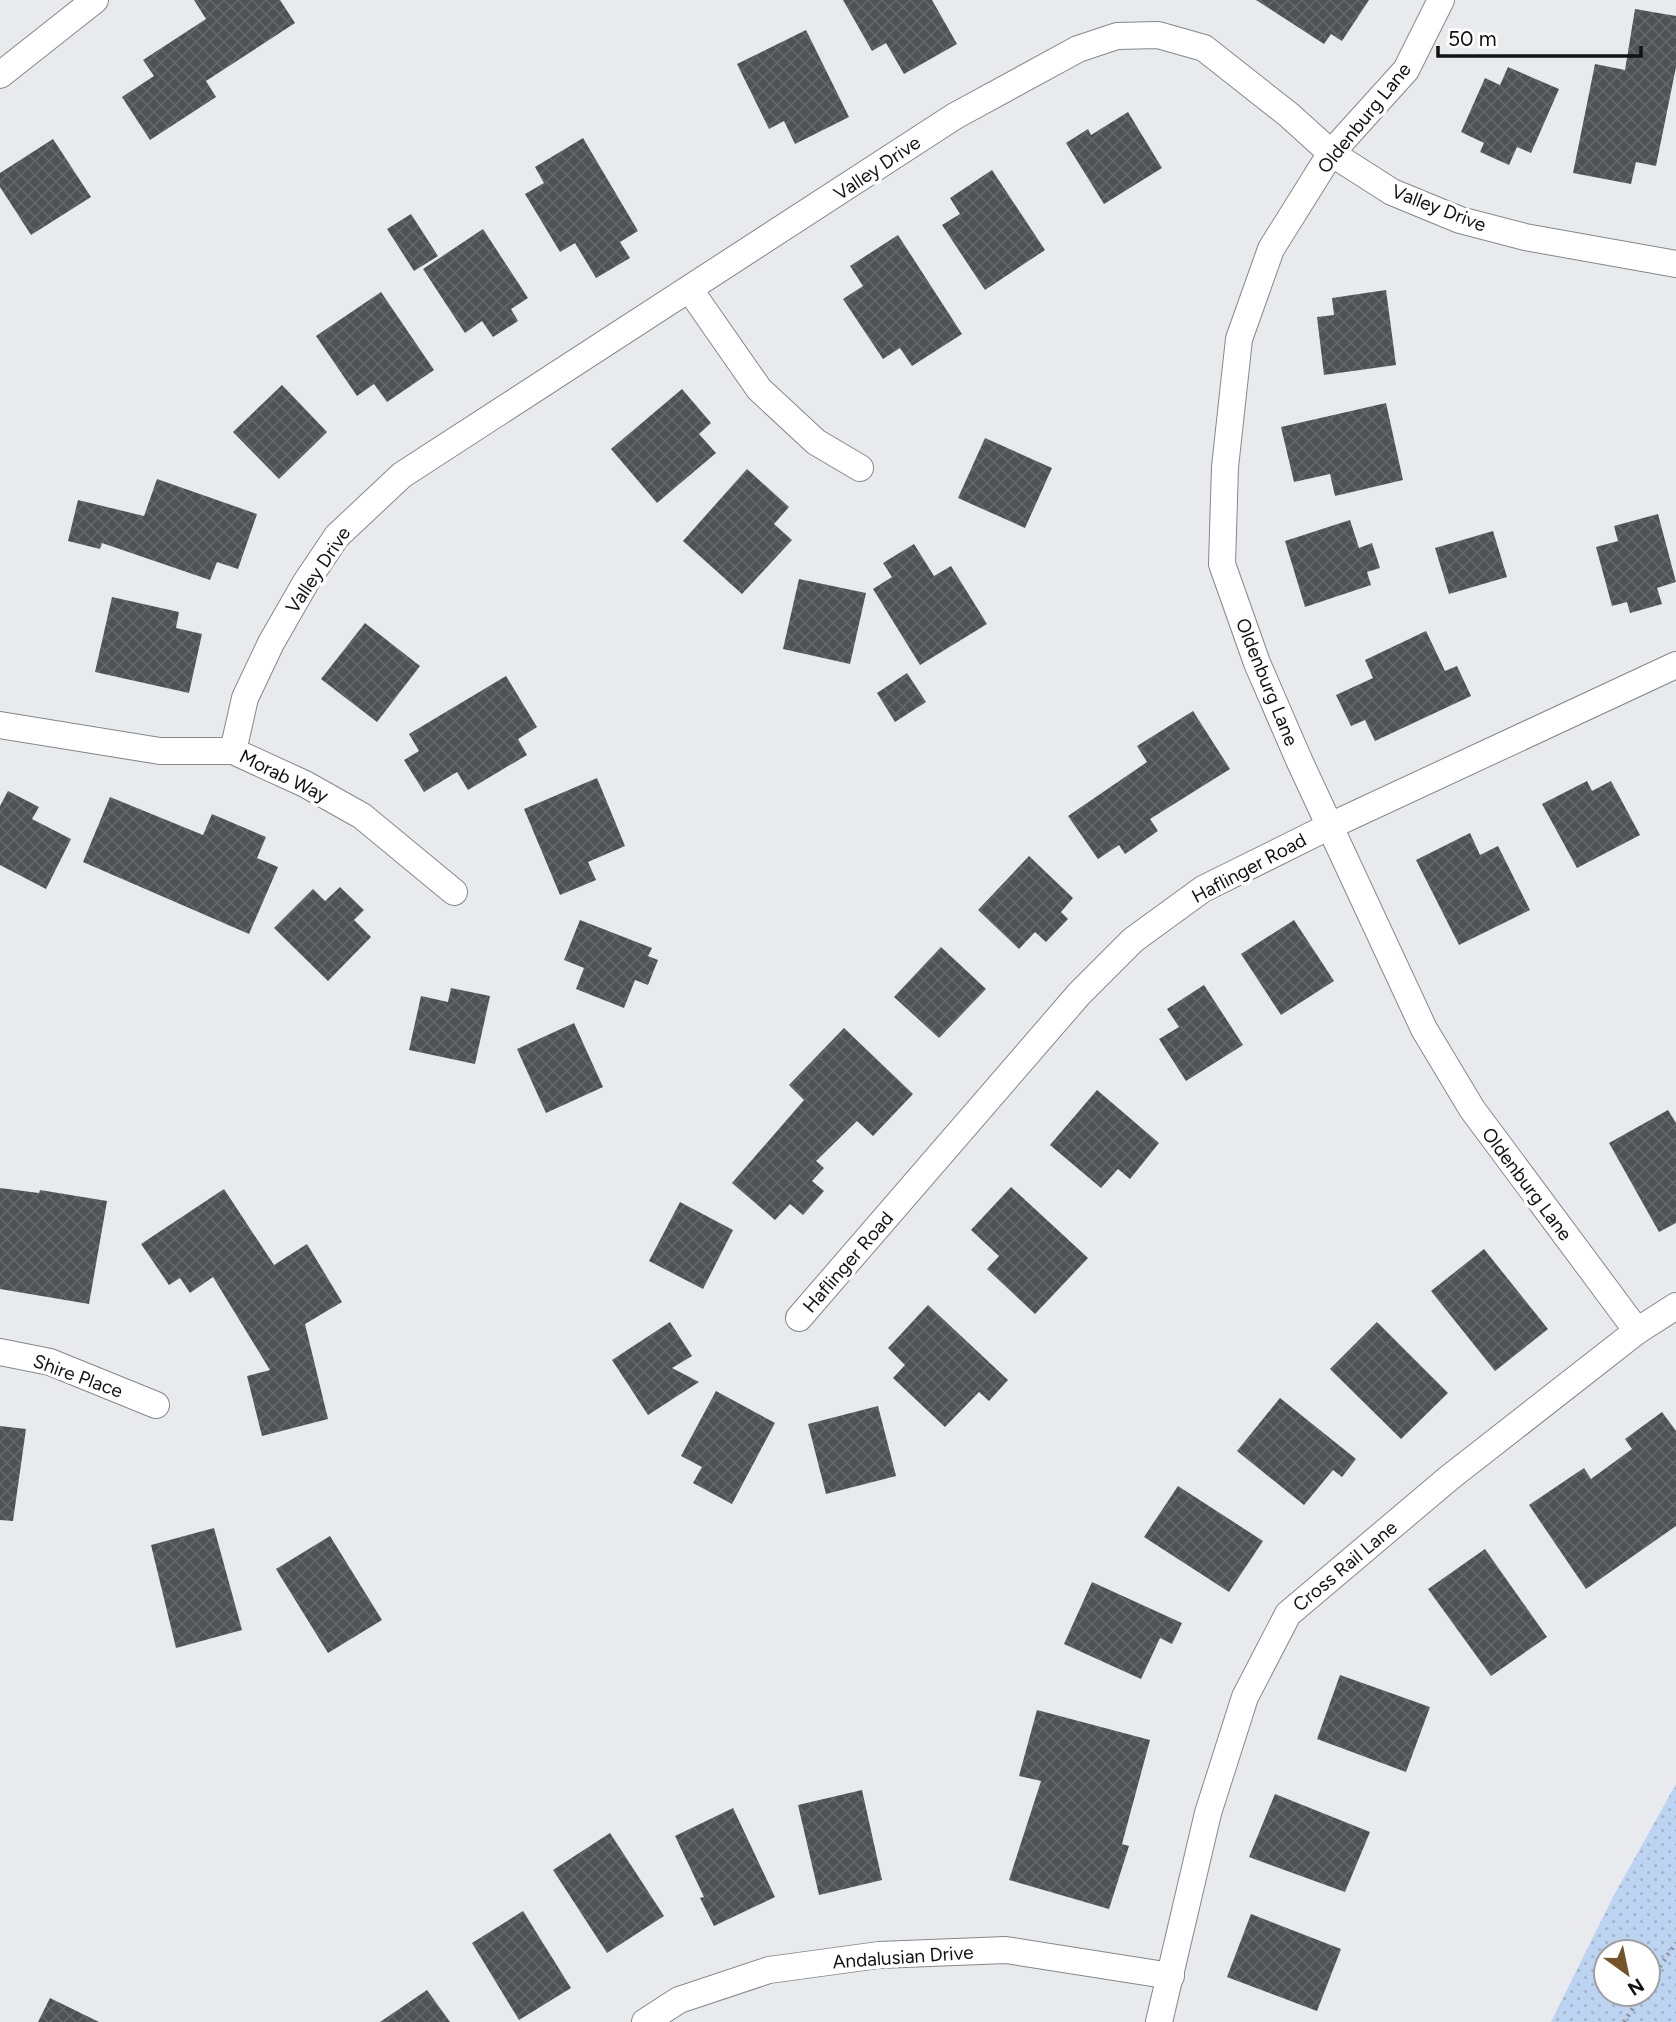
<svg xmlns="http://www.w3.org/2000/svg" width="1676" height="2022" font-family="Figtree,sans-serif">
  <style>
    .grass { fill: url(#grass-dots); fill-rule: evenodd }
    .building { fill: url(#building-cross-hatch) }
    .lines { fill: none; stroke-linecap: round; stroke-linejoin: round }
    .minor-casing { stroke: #858789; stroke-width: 28 }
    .path { stroke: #8e9092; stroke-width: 4.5; stroke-dasharray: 2 5; stroke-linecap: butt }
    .minor { stroke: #fff; stroke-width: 26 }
    .labels { text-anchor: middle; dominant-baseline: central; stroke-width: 7; stroke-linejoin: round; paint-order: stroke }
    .street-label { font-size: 19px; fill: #111212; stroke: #fff }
  </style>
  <defs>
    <pattern id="grass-dots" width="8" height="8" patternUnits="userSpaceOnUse" patternTransform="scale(1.75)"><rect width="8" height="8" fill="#bcd3f2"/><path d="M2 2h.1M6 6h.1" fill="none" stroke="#a1b4ce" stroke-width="1.8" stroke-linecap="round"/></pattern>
    <pattern id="building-cross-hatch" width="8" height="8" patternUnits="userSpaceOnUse" patternTransform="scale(1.75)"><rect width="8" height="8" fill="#505154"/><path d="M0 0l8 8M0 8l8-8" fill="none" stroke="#656668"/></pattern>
  </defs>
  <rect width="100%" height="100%" fill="#e8eaed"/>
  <path class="grass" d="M1676 1784V2022H1551L1613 1897ZM1648 1952V1994H1606V1952Z"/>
  <g class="building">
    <path d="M194 0H280L295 23 206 81 216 97 150 140 122 97 154 76 143 60 206 19Z"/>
    <path d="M843 0H932L957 44 904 74 886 43 872 51Z"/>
    <path d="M1256 0H1369L1342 41 1331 34 1324 44Z"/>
    <path d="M1635 9 1676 16V67L1656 166 1636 162 1631 184 1573 173 1595 64 1625 70Z"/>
    <path d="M806 30 849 117 795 144 784 121 769 129 737 64Z"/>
    <path d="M1508 67 1559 89 1531 153 1517 147 1509 165 1480 152 1484 143 1461 132 1485 78 1500 85Z"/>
    <path d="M1128 112 1162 168 1104 204 1066 143 1088 129 1091 135Z"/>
    <path d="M583 138 638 231 620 242 630 258 596 278 575 243 560 252 525 194 544 183 535 167Z"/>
    <path d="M53 139 91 197 31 235 0 187V173Z"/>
    <path d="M992 170 1045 250 985 290 942 225 960 214 950 198Z"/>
    <path d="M411 214 438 256 414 271 387 229Z"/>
    <path d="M483 229 528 298 511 309 518 321 493 337 482 321 465 333 423 269Z"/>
    <path d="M898 235 962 334 912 366 900 348 883 359 843 299 863 286 850 266Z"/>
    <path d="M1386 290 1396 365 1324 375 1317 317 1334 315 1332 298Z"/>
    <path d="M381 292 434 370 387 402 374 384 357 396 316 336Z"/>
    <path d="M282 385 327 432 279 479 233 432Z"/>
    <path d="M682 389 711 423 699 434 716 453 657 503 611 449Z"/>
    <path d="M1386 403 1403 480 1335 496 1330 474 1294 482 1281 427Z"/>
    <path d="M985 438 1052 468 1025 528 958 498Z"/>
    <path d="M747 469 789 507 774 524 792 540 742 594 683 541Z"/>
    <path d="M157 479 257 514 238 569 217 562 210 580 102 543 100 549 68 541 78 500 144 516Z"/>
    <path d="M1658 514 1676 582 1657 588 1662 604 1630 613 1627 602 1612 606 1596 547 1618 541 1614 526Z"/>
    <path d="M1350 520 1359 548 1372 543 1380 568 1367 572 1371 585 1305 607 1285 541Z"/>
    <path d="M1493 531 1507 577 1449 594 1435 548Z"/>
    <path d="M914 544 934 576 951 566 987 624 920 665 873 589 892 577 883 563Z"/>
    <path d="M799 579 866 593 850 664 783 649Z"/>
    <path d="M112 597 179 612 176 628 202 634 189 693 95 672Z"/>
    <path d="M365 623 420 666 377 722 321 679Z"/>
    <path d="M1426 631 1445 671 1457 666 1471 696 1375 741 1365 720 1351 726 1336 695 1373 678 1365 660Z"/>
    <path d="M907 673 926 702 895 722 877 693Z"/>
    <path d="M506 676 537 727 518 739 527 755 468 790 457 772 424 792 404 760 419 751 409 734Z"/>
    <path d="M1193 711 1230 769 1150 819 1158 831 1125 854 1119 845 1098 859 1068 816 1147 762 1137 746Z"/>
    <path d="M597 778 625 846 588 862 596 880 560 895 524 809Z"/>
    <path d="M1587 781 1592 791 1611 781 1640 835 1577 868 1542 804Z"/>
    <path d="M8 791 39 807 32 819 71 839 46 889 0 865V806Z"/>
    <path d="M110 797 203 835 212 814 266 837 257 858 278 867 249 934 83 862Z"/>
    <path d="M1470 833 1480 855 1498 846 1530 910 1459 945 1416 860Z"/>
    <path d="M1029 856 1073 898 1061 912 1068 919 1046 942 1035 932 1019 949 978 910Z"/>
    <path d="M340 887 364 910 354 920 371 937 328 981 274 928 313 889 325 901Z"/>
    <path d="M580 920 652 948 648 956 658 960 648 985 635 980 624 1008 576 989 584 968 564 960Z"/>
    <path d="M1294 920 1334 981 1281 1015 1241 954Z"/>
    <path d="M941 947 986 989 939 1038 894 997Z"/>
    <path d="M1204 985 1243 1045 1186 1081 1159 1039 1179 1027 1167 1009Z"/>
    <path d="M451 988 490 996 475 1064 409 1050 421 996 448 1002Z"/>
    <path d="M574 1023 603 1087 546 1113 517 1049Z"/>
    <path d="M844 1028 913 1094 873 1136 857 1121 816 1161 824 1168 812 1181 824 1191 803 1215 790 1204 775 1220 732 1183 804 1100 789 1085Z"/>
    <path d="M1097 1090 1159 1143 1130 1179 1118 1169 1101 1188 1050 1145Z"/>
    <path d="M1668 1110 1676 1123V1223L1659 1232 1609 1143Z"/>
    <path d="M1011 1187 1088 1258 1035 1314 987 1269 999 1256 971 1230Z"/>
    <path d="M0 1188 39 1193 40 1190 107 1201 89 1304 0 1289Z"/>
    <path d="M224 1189 274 1265 307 1244 342 1302 305 1324 328 1419 262 1436 247 1376 270 1370 213 1277 190 1293 180 1278 169 1285 141 1244Z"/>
    <path d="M680 1202 733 1230 703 1289 649 1261Z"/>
    <path d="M1484 1249 1548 1329 1495 1371 1431 1291Z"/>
    <path d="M928 1305 1008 1380 989 1401 979 1392 945 1427 893 1378 905 1365 888 1348Z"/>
    <path d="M670 1322 692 1356 672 1368 699 1382 648 1415 612 1360Z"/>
    <path d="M1377 1322 1448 1393 1401 1439 1330 1369Z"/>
    <path d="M716 1391 775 1423 732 1504 693 1483 702 1467 681 1456Z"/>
    <path d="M1280 1398 1356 1459 1342 1477 1333 1470 1304 1505 1237 1451Z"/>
    <path d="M878 1406 896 1476 826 1494 808 1424Z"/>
    <path d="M1662 1412 1676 1431V1526L1586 1589 1529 1505 1584 1468 1591 1479 1632 1449 1625 1439Z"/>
    <path d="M0 1426 26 1429 13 1521 0 1520Z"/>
    <path d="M1178 1486 1263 1541 1229 1592 1144 1537Z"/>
    <path d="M214 1528 242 1630 176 1648 151 1545Z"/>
    <path d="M330 1536 382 1620 328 1653 276 1569Z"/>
    <path d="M1485 1549 1547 1637 1491 1676 1428 1589Z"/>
    <path d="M1092 1582 1182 1623 1172 1644 1160 1638 1141 1679 1064 1644Z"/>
    <path d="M1340 1675 1430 1707 1406 1772 1317 1739Z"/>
    <path d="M1037 1710 1150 1740 1122 1844 1129 1846 1109 1909 1009 1880 1041 1781 1019 1776Z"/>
    <path d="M862 1790 882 1880 819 1895 798 1805Z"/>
    <path d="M1275 1794 1370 1832 1345 1892 1249 1857Z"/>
    <path d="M733 1808 775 1897 714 1926 700 1898 704 1897 675 1836Z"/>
    <path d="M610 1833 664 1916 607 1953 553 1870Z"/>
    <path d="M523 1911 571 1988 519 2020 472 1943Z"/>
    <path d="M1251 1914 1341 1949 1317 2011 1227 1977Z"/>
    <path d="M427 1990 450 2022H380Z"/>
    <path d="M50 1998 99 2022H38Z"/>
  </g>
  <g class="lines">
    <g class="minor-casing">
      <g id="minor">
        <path d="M1441 0 1406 70 1331 153 1271 249 1239 339 1225 467 1222 564 1257 663 1299 760 1424 1029 1472 1109 1637 1331"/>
        <path d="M0 75 95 0"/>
        <path d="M690 290 759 389 816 442 860 468"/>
        <path d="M0 725 160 751H233L305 784 362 816 454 892"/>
        <path d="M233 751 245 698 271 643 306 582 337 536 402 475 955 116 1078 49 1117 36 1158 35 1204 48 1289 115 1331 153 1392 192 1460 220 1525 237 1676 264"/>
        <path d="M799 1318 1079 994 1133 940 1203 889 1330 826 1676 665"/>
        <path d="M0 1352 50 1362 156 1405"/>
        <path d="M645 2022 679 2000 769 1970 879 1955 1006 1950 1171 1976"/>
        <path d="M1159 2022 1208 1813 1245 1697 1288 1614 1449 1478 1637 1331 1676 1306"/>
      </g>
    </g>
    <g class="path">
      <path d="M1648 1984 1676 1943"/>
      <path d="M1624 2022 1642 1994"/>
    </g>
    <use href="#minor" class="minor"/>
  </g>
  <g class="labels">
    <g class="street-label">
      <text transform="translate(1364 118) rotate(-51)">Oldenburg Lane</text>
      <text transform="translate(877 168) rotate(-34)">Valley Drive</text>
      <text transform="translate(1439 208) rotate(21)">Valley Drive</text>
      <text transform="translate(318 570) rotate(-56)">Valley Drive</text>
      <text transform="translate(1267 682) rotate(68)">Oldenburg Lane</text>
      <text transform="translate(284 776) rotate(26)">Morab Way</text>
      <text transform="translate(1249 868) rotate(-28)">Haflinger Road</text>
      <text transform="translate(1527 1184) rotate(53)">Oldenburg Lane</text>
      <text transform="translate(848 1262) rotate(-49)">Haflinger Road</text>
      <text transform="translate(78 1376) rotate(20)">Shire Place</text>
      <text transform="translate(1345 1566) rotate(-40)">Cross Rail Lane</text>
      <text transform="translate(903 1957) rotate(-4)">Andalusian Drive</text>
    </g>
  </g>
  <g transform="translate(1627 1973) rotate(147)"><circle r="33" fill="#ffffff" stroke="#a0a0a0" stroke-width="2"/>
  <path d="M0-5L12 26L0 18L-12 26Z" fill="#735529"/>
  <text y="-10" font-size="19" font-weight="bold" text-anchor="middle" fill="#111212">N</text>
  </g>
  <path d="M1438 46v10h203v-10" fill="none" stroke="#111212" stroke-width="3.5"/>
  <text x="1448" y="46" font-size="21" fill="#111212" stroke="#ffffff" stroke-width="5" paint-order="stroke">50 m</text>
</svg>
